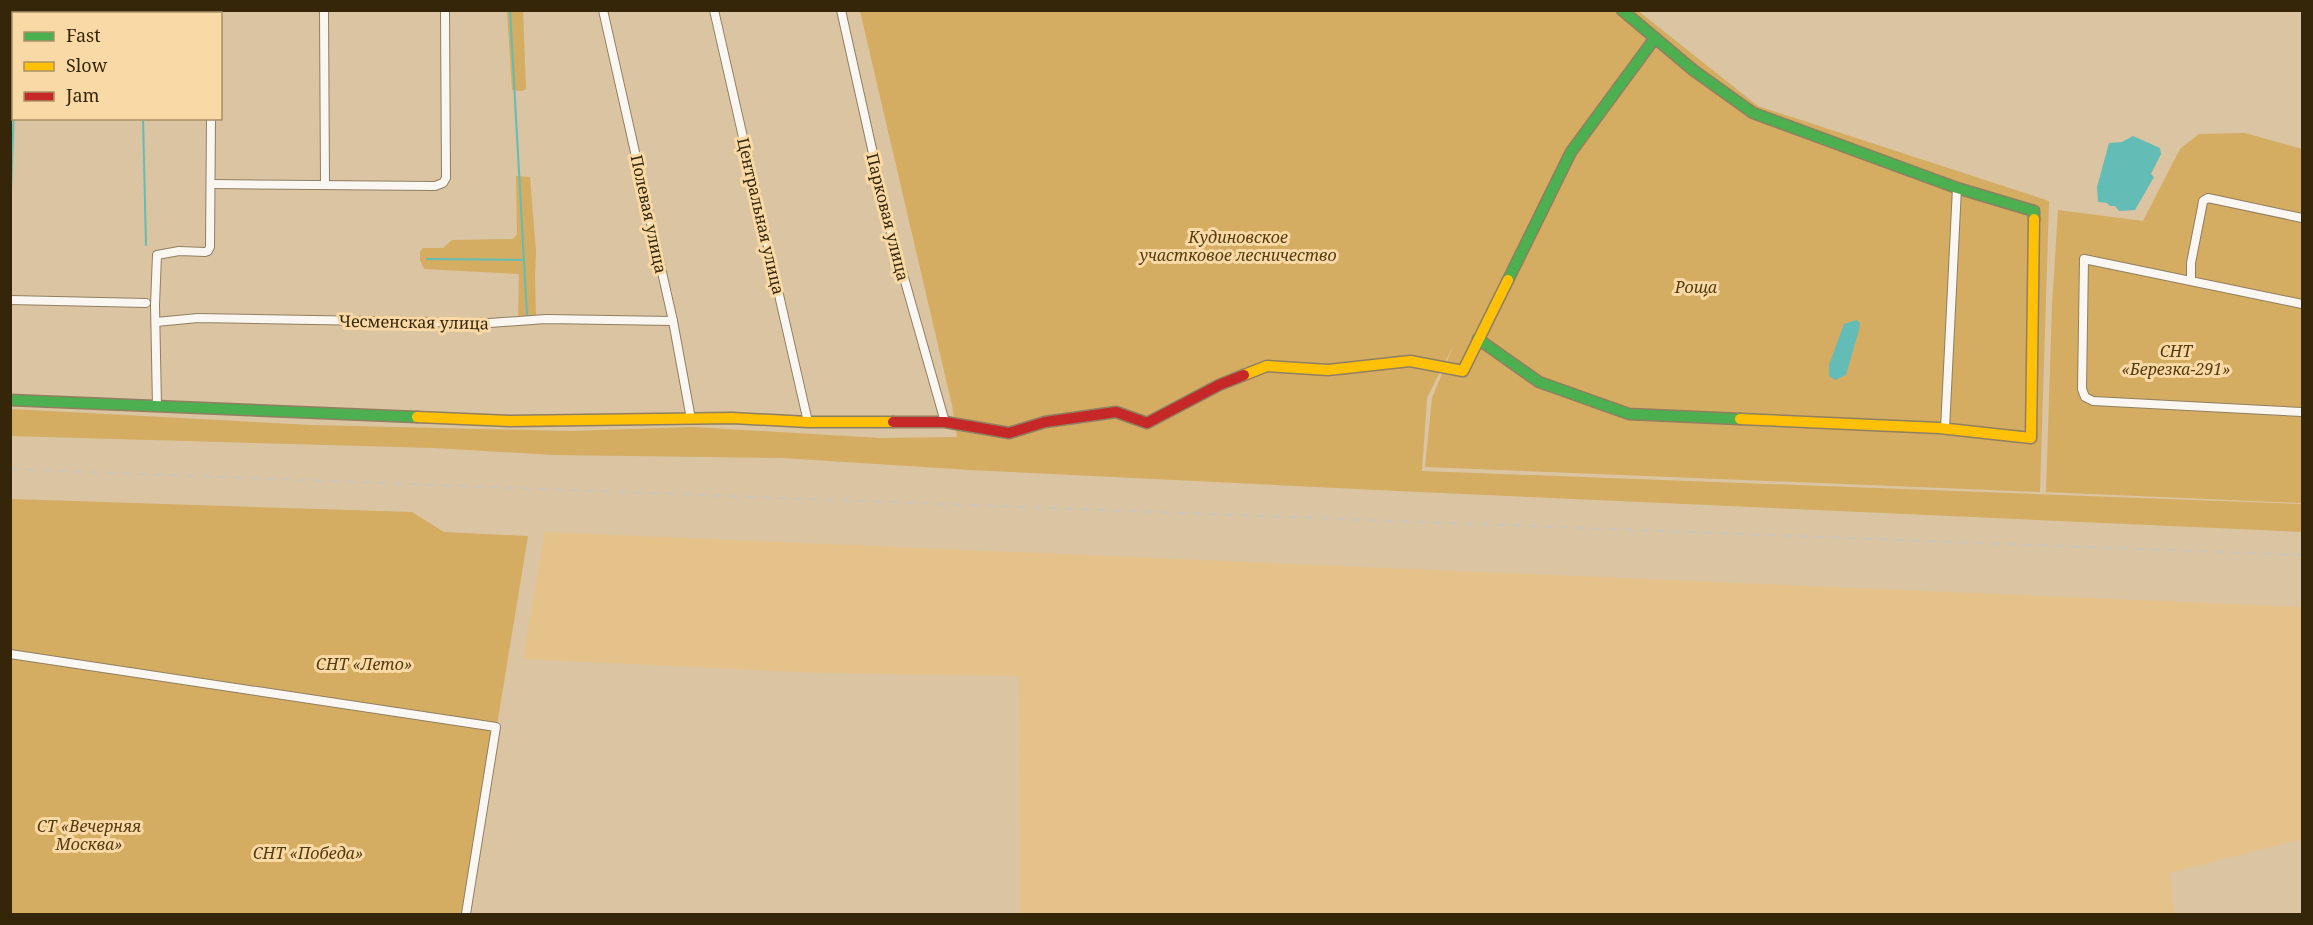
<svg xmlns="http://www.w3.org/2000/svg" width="2313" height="925" font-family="'Noto Serif',serif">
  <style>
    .built { fill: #e4c289 }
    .green { fill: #d4ac62 }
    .water { fill: #63bcb5 }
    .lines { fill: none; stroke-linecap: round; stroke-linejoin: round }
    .stream { stroke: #63bcb5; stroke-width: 2 }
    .street-casing { stroke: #907f60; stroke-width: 10 }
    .fast-casing { stroke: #907f60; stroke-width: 13 }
    .slow-casing { stroke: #907f60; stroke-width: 13 }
    .jam-casing { stroke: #907f60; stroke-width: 13 }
    .street { stroke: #faf6f1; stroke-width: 8 }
    .fast { stroke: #4caf50; stroke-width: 10 }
    .slow { stroke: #ffc107; stroke-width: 10 }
    .jam { stroke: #c62828; stroke-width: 10 }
    .rail { stroke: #cbc4b9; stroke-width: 2; stroke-dasharray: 8 8; stroke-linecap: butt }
    .labels { text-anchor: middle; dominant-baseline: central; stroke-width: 6; stroke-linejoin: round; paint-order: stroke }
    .street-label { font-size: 16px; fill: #35260a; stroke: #f9d9a5 }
    .park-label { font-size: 16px; font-style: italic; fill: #543c10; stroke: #f9d9a5 }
  </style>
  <rect width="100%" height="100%" fill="#dbc4a1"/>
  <path class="built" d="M545 532 2302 607V839L2170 873 2174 914 1020 913 1019 676 822 673 523 659Z"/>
  <g class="green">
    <path d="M1637 10 1758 106 2049 201 2040 492 1425 467 1432 398 1454 344 1427 398 1422 471 2302 504V532L1419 492 970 470 783 458 555 455 434 448 11 436V409L310 425 569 431 693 427 880 438 957 437 952 405 860 11Z"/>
    <path d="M507 11H523L526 89 522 91 512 90Z"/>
    <path d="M2245 133 2302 149V503L2046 492 2052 306 2058 210 2143 221 2180 149 2199 134Z"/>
    <path d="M516 176 530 177 536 251 535 276 536 315 533 318 518 319 519 274 424 269 420 260V252L423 248H443L452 240 513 239 517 234Z"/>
    <path d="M11 499 412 512 444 532 528 536 466 914H11Z"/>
  </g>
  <g class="water">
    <path d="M2133 136 2160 148 2161 154 2151 174 2154 177 2135 210 2119 211 2115 206H2110L2107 203 2098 202 2097 187 2109 143 2122 142Z"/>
    <path d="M1856 320 1860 323 1859 330 1846 375 1835 380 1829 376V365L1844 324Z"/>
  </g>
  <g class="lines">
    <g class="stream">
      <path d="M140 10V14"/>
      <path d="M510 10 527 315"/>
      <path d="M16 14 17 10"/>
      <path d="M143 118 146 245"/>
      <path d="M11 192 14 106"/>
      <path d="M427 259 523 260"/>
    </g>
    <g class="street-casing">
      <g id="street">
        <path d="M211 10V14"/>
        <path d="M324 10 325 184"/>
        <path d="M603 10 673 321 691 419"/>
        <path d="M714 10 808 422"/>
        <path d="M841 10 889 225 945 422"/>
        <path d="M211 184 435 186 443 183 446 178 445 10"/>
        <path d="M2191 280V263L2202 207 2203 201 2208 198 2302 218"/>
        <path d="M10 300 146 303"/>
        <path d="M2302 304 2084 259 2082 389 2085 397 2093 401 2302 412"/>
        <path d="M156 322 198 318 490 323 546 319 673 321"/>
        <path d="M157 406 155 305 157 255 179 251 205 252 208 251 210 247 211 118"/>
        <path d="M1945 429 1957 188"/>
        <path d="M10 654 496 727 466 914"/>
      </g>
    </g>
    <g class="fast-casing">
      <g id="fast">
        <path d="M1622 10 1693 70 1753 113 1957 188 2034 211V219"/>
        <path d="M1508 280 1571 152 1655 38"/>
        <path d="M1478 339 1539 382 1629 414 1740 419"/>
        <path d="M10 400 417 417"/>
      </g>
    </g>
    <g class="slow-casing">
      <g id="slow">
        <path d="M1244 375 1267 366 1328 370 1410 361 1463 371 1508 280"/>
        <path d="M417 417 510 421 732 418 808 422H893"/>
        <path d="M1740 419 1939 428 2031 438 2034 219"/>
      </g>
    </g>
    <g class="jam-casing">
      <path id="jam" d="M893 422H945L1009 433 1045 422 1116 412 1147 423 1219 385 1244 375"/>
    </g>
    <use href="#street" class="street"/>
    <use href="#fast" class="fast"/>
    <use href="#slow" class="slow"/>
    <use href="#jam" class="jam"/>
    <path class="rail" d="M10 469 2302 555"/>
  </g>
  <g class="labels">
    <g class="street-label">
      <text transform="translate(649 214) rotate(78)">Полевая улица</text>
      <text transform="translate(761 216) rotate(77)">Центральная улица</text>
      <text transform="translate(888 217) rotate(76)">Парковая улица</text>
      <text transform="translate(414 322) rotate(1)">Чесменская улица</text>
    </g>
    <g class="park-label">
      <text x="1238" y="237">Кудиновское<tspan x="1238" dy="18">участковое лесничество</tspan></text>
      <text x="1696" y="287">Роща</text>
      <text x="2176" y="351">СНТ<tspan x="2176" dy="18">«Березка-291»</tspan></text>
      <text x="364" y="664">СНТ «Лето»</text>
      <text x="89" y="826">СТ «Вечерняя<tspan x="89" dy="18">Москва»</tspan></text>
      <text x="308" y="853">СНТ «Победа»</text>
    </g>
  </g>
  <rect width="2313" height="925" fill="none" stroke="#35260a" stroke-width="24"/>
  <rect x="12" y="12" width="210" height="108" fill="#f9d9a5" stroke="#ab9167" stroke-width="1.5"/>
  <rect x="24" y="32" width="30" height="9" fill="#4caf50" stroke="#ab9167" stroke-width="1.5"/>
  <text x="66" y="42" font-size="18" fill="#35260a">Fast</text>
  <rect x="24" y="62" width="30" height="9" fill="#ffc107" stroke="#ab9167" stroke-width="1.5"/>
  <text x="66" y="72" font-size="18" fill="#35260a">Slow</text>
  <rect x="24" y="92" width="30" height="9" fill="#c62828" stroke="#ab9167" stroke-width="1.5"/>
  <text x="66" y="102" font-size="18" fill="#35260a">Jam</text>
</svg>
